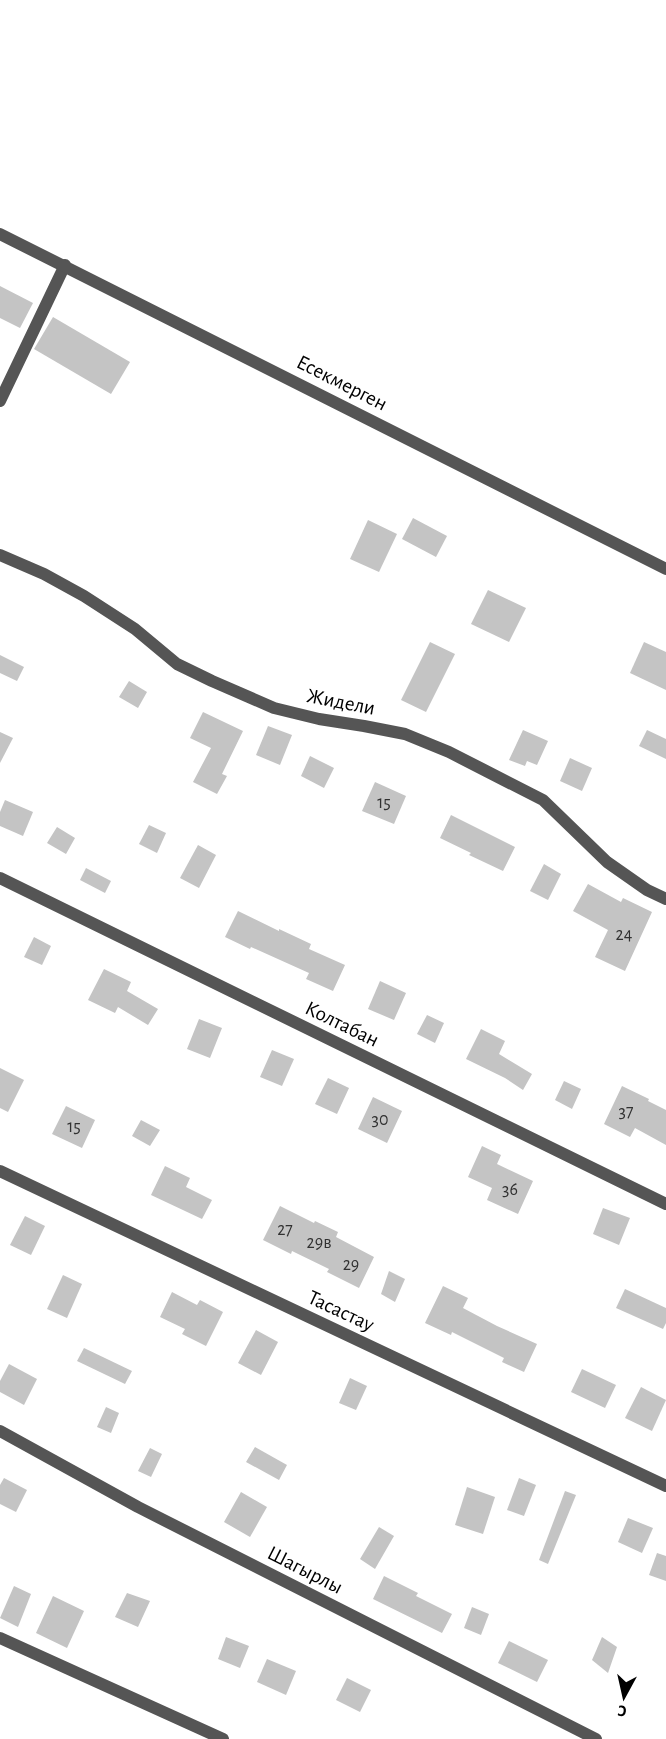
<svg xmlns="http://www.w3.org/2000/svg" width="666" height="1739" font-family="'Alegreya Sans',sans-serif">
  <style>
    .building { fill: #c4c4c4 }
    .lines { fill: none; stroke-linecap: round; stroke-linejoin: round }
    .minor { stroke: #555; stroke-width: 12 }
    .tertiary { stroke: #555; stroke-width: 12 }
    .labels { text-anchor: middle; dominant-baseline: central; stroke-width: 5; stroke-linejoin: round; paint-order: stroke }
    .number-label { font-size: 18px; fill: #313131 }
    .street-label { font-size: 21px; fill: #000; stroke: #fff }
  </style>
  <rect width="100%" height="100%" fill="#fff"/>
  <g class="building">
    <path d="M0 286 33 303 20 328 0 318Z"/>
    <path d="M53 317 130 362 111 394 34 349Z"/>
    <path d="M413 518 447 536 436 557 402 539Z"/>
    <path d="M368 520 397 534 379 572 350 559Z"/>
    <path d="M488 590 526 608 509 642 471 624Z"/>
    <path d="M430 642 455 654 426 712 401 700Z"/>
    <path d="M644 642 666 652V690L630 673Z"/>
    <path d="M0 655 24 667 17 681 0 673Z"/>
    <path d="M129 681 147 692 138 708 119 697Z"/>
    <path d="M203 712 243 731 222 774 227 776 217 794 193 782 211 748 190 738Z"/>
    <path d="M268 726 292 735 280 765 256 755Z"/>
    <path d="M523 730 548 741 537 765 527 761 525 766 509 760Z"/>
    <path d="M647 730 666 739V759L639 746Z"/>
    <path d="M0 732 13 738 0 763Z"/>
    <path d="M310 756 334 768 324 788 301 776Z"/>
    <path d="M570 758 592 768 582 791 560 781Z"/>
    <path d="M375 782 406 796 394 824 362 811Z"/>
    <path d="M5 800 33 812 23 836 0 826V812Z"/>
    <path d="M451 815 515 847 503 871 469 855 471 853 440 838Z"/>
    <path d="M149 825 166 833 157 853 139 844Z"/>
    <path d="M57 827 75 838 66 854 47 843Z"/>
    <path d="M198 845 216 855 199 888 180 878Z"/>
    <path d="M544 864 561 874 548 900 530 891Z"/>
    <path d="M86 868 111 881 105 893 80 880Z"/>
    <path d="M588 884 621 902 623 898 652 912 625 971 595 957 608 930 573 911Z"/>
    <path d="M238 911 279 931V929L311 944 309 949 345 965 333 991 306 979 309 973 251 947 250 949 225 937Z"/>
    <path d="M34 937 51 946 42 965 24 957Z"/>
    <path d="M104 969 131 982 127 991 158 1009 148 1025 118 1007 115 1013 88 1000Z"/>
    <path d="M380 981 406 993 394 1020 368 1009Z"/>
    <path d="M427 1015 444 1023 435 1043 417 1034Z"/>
    <path d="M199 1019 222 1028 210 1058 187 1049Z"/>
    <path d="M481 1029 505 1041 499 1054 532 1074 523 1090 505 1078 466 1059Z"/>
    <path d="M272 1050 294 1059 282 1086 260 1077Z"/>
    <path d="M0 1068 24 1080 8 1112 0 1108Z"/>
    <path d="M328 1078 349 1088 337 1114 315 1104Z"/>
    <path d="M564 1081 581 1089 572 1109 555 1100Z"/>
    <path d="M622 1086 649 1099 648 1101 666 1110V1145L635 1128 630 1137 604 1124Z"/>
    <path d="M373 1097 402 1111 387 1143 358 1129Z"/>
    <path d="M66 1106 95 1120 82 1148 52 1134Z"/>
    <path d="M141 1120 160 1130 150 1146 132 1136Z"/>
    <path d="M482 1146 501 1155 497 1164 533 1181 518 1214 487 1200 492 1188 468 1177Z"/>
    <path d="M165 1166 190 1178 186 1187 212 1200 202 1219 151 1195Z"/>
    <path d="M280 1206 314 1223 315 1221 338 1232 336 1237 374 1257 359 1288 327 1272 329 1269 292 1251 291 1254 263 1240Z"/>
    <path d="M603 1208 630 1218 619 1245 593 1234Z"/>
    <path d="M25 1216 45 1226 31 1255 10 1245Z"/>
    <path d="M389 1271 405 1279 395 1302 381 1294Z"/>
    <path d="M63 1275 82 1284 67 1318 47 1309Z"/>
    <path d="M443 1286 468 1298 463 1308 497 1326 537 1344 524 1372 502 1362 504 1358 452 1332 451 1335 425 1323Z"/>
    <path d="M625 1289 666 1308V1323L663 1329 616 1308Z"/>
    <path d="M172 1292 197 1305 200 1300 223 1312 206 1346 182 1334 185 1329 160 1317Z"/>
    <path d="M256 1330 278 1342 261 1375 238 1363Z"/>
    <path d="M84 1348 132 1371 125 1384 77 1361Z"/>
    <path d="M9 1364 37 1379 24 1405 0 1392V1381Z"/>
    <path d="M582 1369 616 1385 605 1408 571 1392Z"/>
    <path d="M350 1378 367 1386 356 1410 339 1403Z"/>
    <path d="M641 1387 666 1400 652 1431 625 1418Z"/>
    <path d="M106 1407 119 1413 111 1433 97 1427Z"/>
    <path d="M255 1447 287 1465 279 1480 246 1462Z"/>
    <path d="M150 1448 162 1454 151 1477 138 1471Z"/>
    <path d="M4 1478 27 1490 16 1512 0 1504V1485Z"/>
    <path d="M519 1478 536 1485 524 1516 507 1510Z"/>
    <path d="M467 1487 495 1497 483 1534 455 1525Z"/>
    <path d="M565 1491 576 1495 548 1564 539 1560Z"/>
    <path d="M241 1492 267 1507 250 1537 224 1522Z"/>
    <path d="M628 1518 653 1528 642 1553 618 1542Z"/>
    <path d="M379 1527 394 1536 375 1569 360 1559Z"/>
    <path d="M657 1553 666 1556V1581L649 1575Z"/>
    <path d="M384 1576 418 1593 416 1596 452 1614 442 1633 373 1599Z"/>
    <path d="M14 1586 31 1594 18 1627 0 1618Z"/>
    <path d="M127 1593 150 1601 138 1627 115 1617Z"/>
    <path d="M53 1596 84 1611 67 1648 36 1633Z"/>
    <path d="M472 1607 489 1614 481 1635 464 1628Z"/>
    <path d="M226 1637 249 1646 240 1668 218 1659Z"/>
    <path d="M602 1637 617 1647 608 1673 592 1660Z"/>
    <path d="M509 1641 548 1660 537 1682 498 1663Z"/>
    <path d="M267 1659 296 1671 286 1695 257 1682Z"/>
    <path d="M347 1678 371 1690 360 1712 336 1700Z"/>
  </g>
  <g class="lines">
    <g class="minor">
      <path d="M0 401 65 265"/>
      <path d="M0 555 44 574 84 596 135 629 177 664 212 681 274 708 319 719 364 726 405 734 449 752 543 800 607 862 647 890 666 899"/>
      <path d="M0 878 666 1204"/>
      <path d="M0 1171 666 1486"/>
      <path d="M0 1431 138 1507 596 1739"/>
      <path d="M0 1638 223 1739"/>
    </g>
    <path class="tertiary" d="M0 234 666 569"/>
  </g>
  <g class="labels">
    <g class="number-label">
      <text x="384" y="803">15</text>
      <text x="624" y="935">24</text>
      <text x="626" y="1112">37</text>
      <text x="380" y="1120">30</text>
      <text x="74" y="1127">15</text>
      <text x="510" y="1190">36</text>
      <text x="285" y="1230">27</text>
      <text x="319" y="1243">29в</text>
      <text x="351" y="1265">29</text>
    </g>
    <g class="street-label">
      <text transform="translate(342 383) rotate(27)">Eсекмерген</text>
      <text transform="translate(341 702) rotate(11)">Жидели</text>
      <text transform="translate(342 1024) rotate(26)">Колтабан</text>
      <text transform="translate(341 1311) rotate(25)">Тасастау</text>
      <text transform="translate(305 1570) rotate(27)">Шагырлы</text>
    </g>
  </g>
  <g transform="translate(624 1697) rotate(188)" stroke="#ffffff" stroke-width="4.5" paint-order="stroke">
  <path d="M0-4.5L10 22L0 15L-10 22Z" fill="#000000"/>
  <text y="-9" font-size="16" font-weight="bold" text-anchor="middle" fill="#000000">С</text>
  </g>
</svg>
